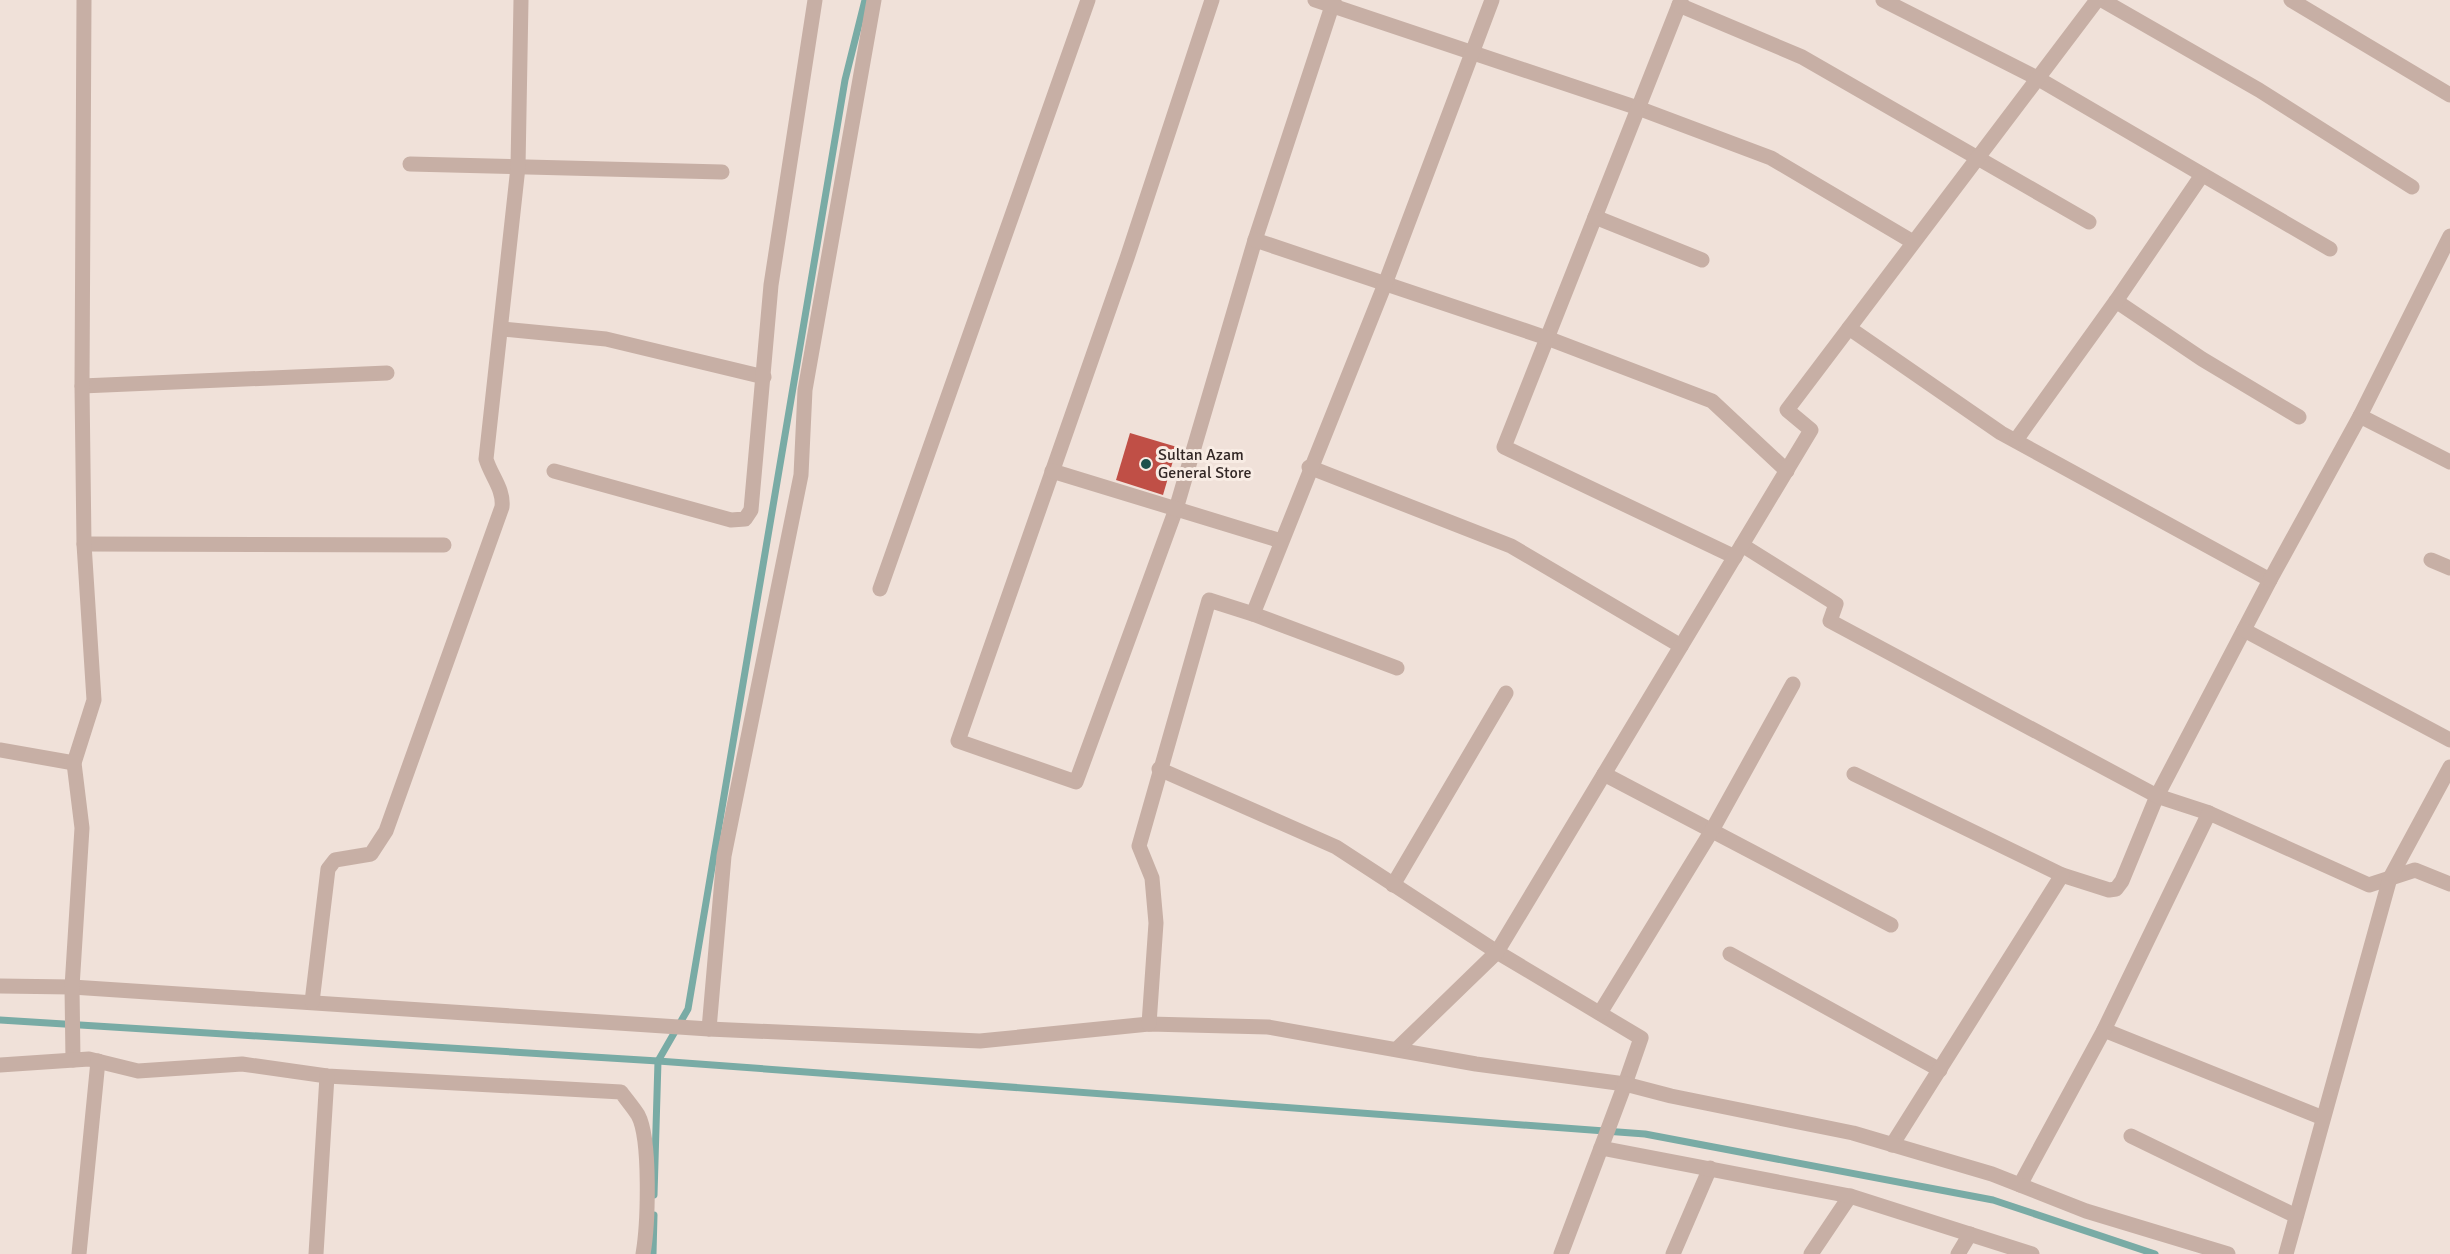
<svg xmlns="http://www.w3.org/2000/svg" width="2450" height="1254" font-family="Signika,sans-serif">
  <style>
    .lines { fill: none; stroke-linecap: round; stroke-linejoin: round }
    .stream { stroke: #79aba5; stroke-width: 7 }
    .building { fill: #c04f46 }
    .minor { stroke: #c7afa5; stroke-width: 15 }
    .poi-dot { fill: #1e524d; stroke: #f8ece4; stroke-width: 2 }
    .labels { text-anchor: middle; dominant-baseline: central; stroke-width: 6; stroke-linejoin: round; paint-order: stroke }
    .poi-label { font-size: 16px; fill: #332826; stroke: #f8ece4; text-anchor: start }
  </style>
  <rect width="100%" height="100%" fill="#f0e1d9"/>
  <g class="lines">
    <g class="stream">
      <path d="M0 1020 658 1061 1645 1134 1993 1200 2155 1254"/>
      <path d="M654 1195 658 1061 688 1009 845 80 865 0"/>
      <path d="M653 1254 654 1215"/>
    </g>
  </g>
  <path class="building" d="M1130 433 1177 447 1163 495 1116 480Z"/>
  <g class="lines">
    <g class="minor">
      <path d="M1212 0 1127 258 958 741 1076 782 1176 509 1255 240 1334 0"/>
      <path d="M1315 0 1638 108 1771 158 1913 242"/>
      <path d="M1681 0 1504 447 1735 557"/>
      <path d="M1883 0 2037 78 2330 249"/>
      <path d="M2102 0 2259 90 2412 187"/>
      <path d="M2291 0 2450 95"/>
      <path d="M1679 5 1802 57 2089 222"/>
      <path d="M410 164 722 172"/>
      <path d="M1595 217 1702 260"/>
      <path d="M1255 240 1547 338 1712 401 1787 471"/>
      <path d="M2116 301 2202 359 2299 417"/>
      <path d="M1849 328 2001 433 2270 580 2157 796 2122 881 2116 889 2109 890 2062 875 1854 774"/>
      <path d="M502 329 606 339 764 377"/>
      <path d="M82 386 387 373"/>
      <path d="M2360 416 2450 462"/>
      <path d="M2016 440 2116 301 2202 175"/>
      <path d="M1309 467 1511 546 1681 646"/>
      <path d="M554 471 731 520 745 519 751 510 771 285 815 0"/>
      <path d="M1052 471 1281 541"/>
      <path d="M84 544 444 545"/>
      <path d="M1742 545 1836 604 1830 621 2157 796 2209 813"/>
      <path d="M2431 560 2450 568"/>
      <path d="M2270 580 2360 416 2450 236"/>
      <path d="M880 589 1088 0"/>
      <path d="M1253 614 1397 668"/>
      <path d="M2244 630 2450 740"/>
      <path d="M0 750 74 763"/>
      <path d="M1604 774 1891 925"/>
      <path d="M1393 885 1506 693"/>
      <path d="M1730 954 1940 1070"/>
      <path d="M0 986 72 987 709 1029 980 1041 1149 1024 1268 1027 1476 1064 1625 1084 1641 1038 1497 952 1336 847 1159 769"/>
      <path d="M312 1002 328 869 335 860 371 854 386 831 502 507C504 489 491 476 486 459L518 167 521 0"/>
      <path d="M1600 1013 1711 832 1793 684"/>
      <path d="M1149 1024 1156 923 1152 878 1139 846 1209 600 1253 614 1385 284 1492 0"/>
      <path d="M709 1029 724 856 801 475 805 390 874 0"/>
      <path d="M2104 1030 2323 1118"/>
      <path d="M1397 1049 1497 952 1811 430 1787 410 2097 0"/>
      <path d="M73 1060 72 987 82 828 74 763 94 700 84 544 82 386 84 0"/>
      <path d="M0 1065 89 1059 138 1071 242 1064 327 1076 621 1092C626 1099 633 1107 638 1115 651 1139 648 1225 643 1254"/>
      <path d="M2131 1136 2296 1216"/>
      <path d="M1892 1145 2062 875"/>
      <path d="M2020 1185 2104 1030 2209 813 2369 885 2415 870 2450 884"/>
      <path d="M79 1254 98 1061"/>
      <path d="M316 1254 327 1076"/>
      <path d="M1561 1254 1601 1148"/>
      <path d="M1673 1254 1710 1168"/>
      <path d="M1811 1254 1850 1196"/>
      <path d="M1958 1254 1970 1234"/>
      <path d="M2032 1254 1850 1196 1601 1148 1625 1084 1671 1096 1853 1133 1992 1174 2086 1211 2228 1254"/>
      <path d="M2286 1254 2390 878 2450 767"/>
    </g>
  </g>
  <circle class="poi-dot" cx="1146" cy="464" r="6"/>
  <g class="labels">
    <g class="poi-label">
      <text x="1158" y="455">Sultan Azam<tspan x="1158" dy="18">General Store</tspan></text>
    </g>
  </g>
</svg>
